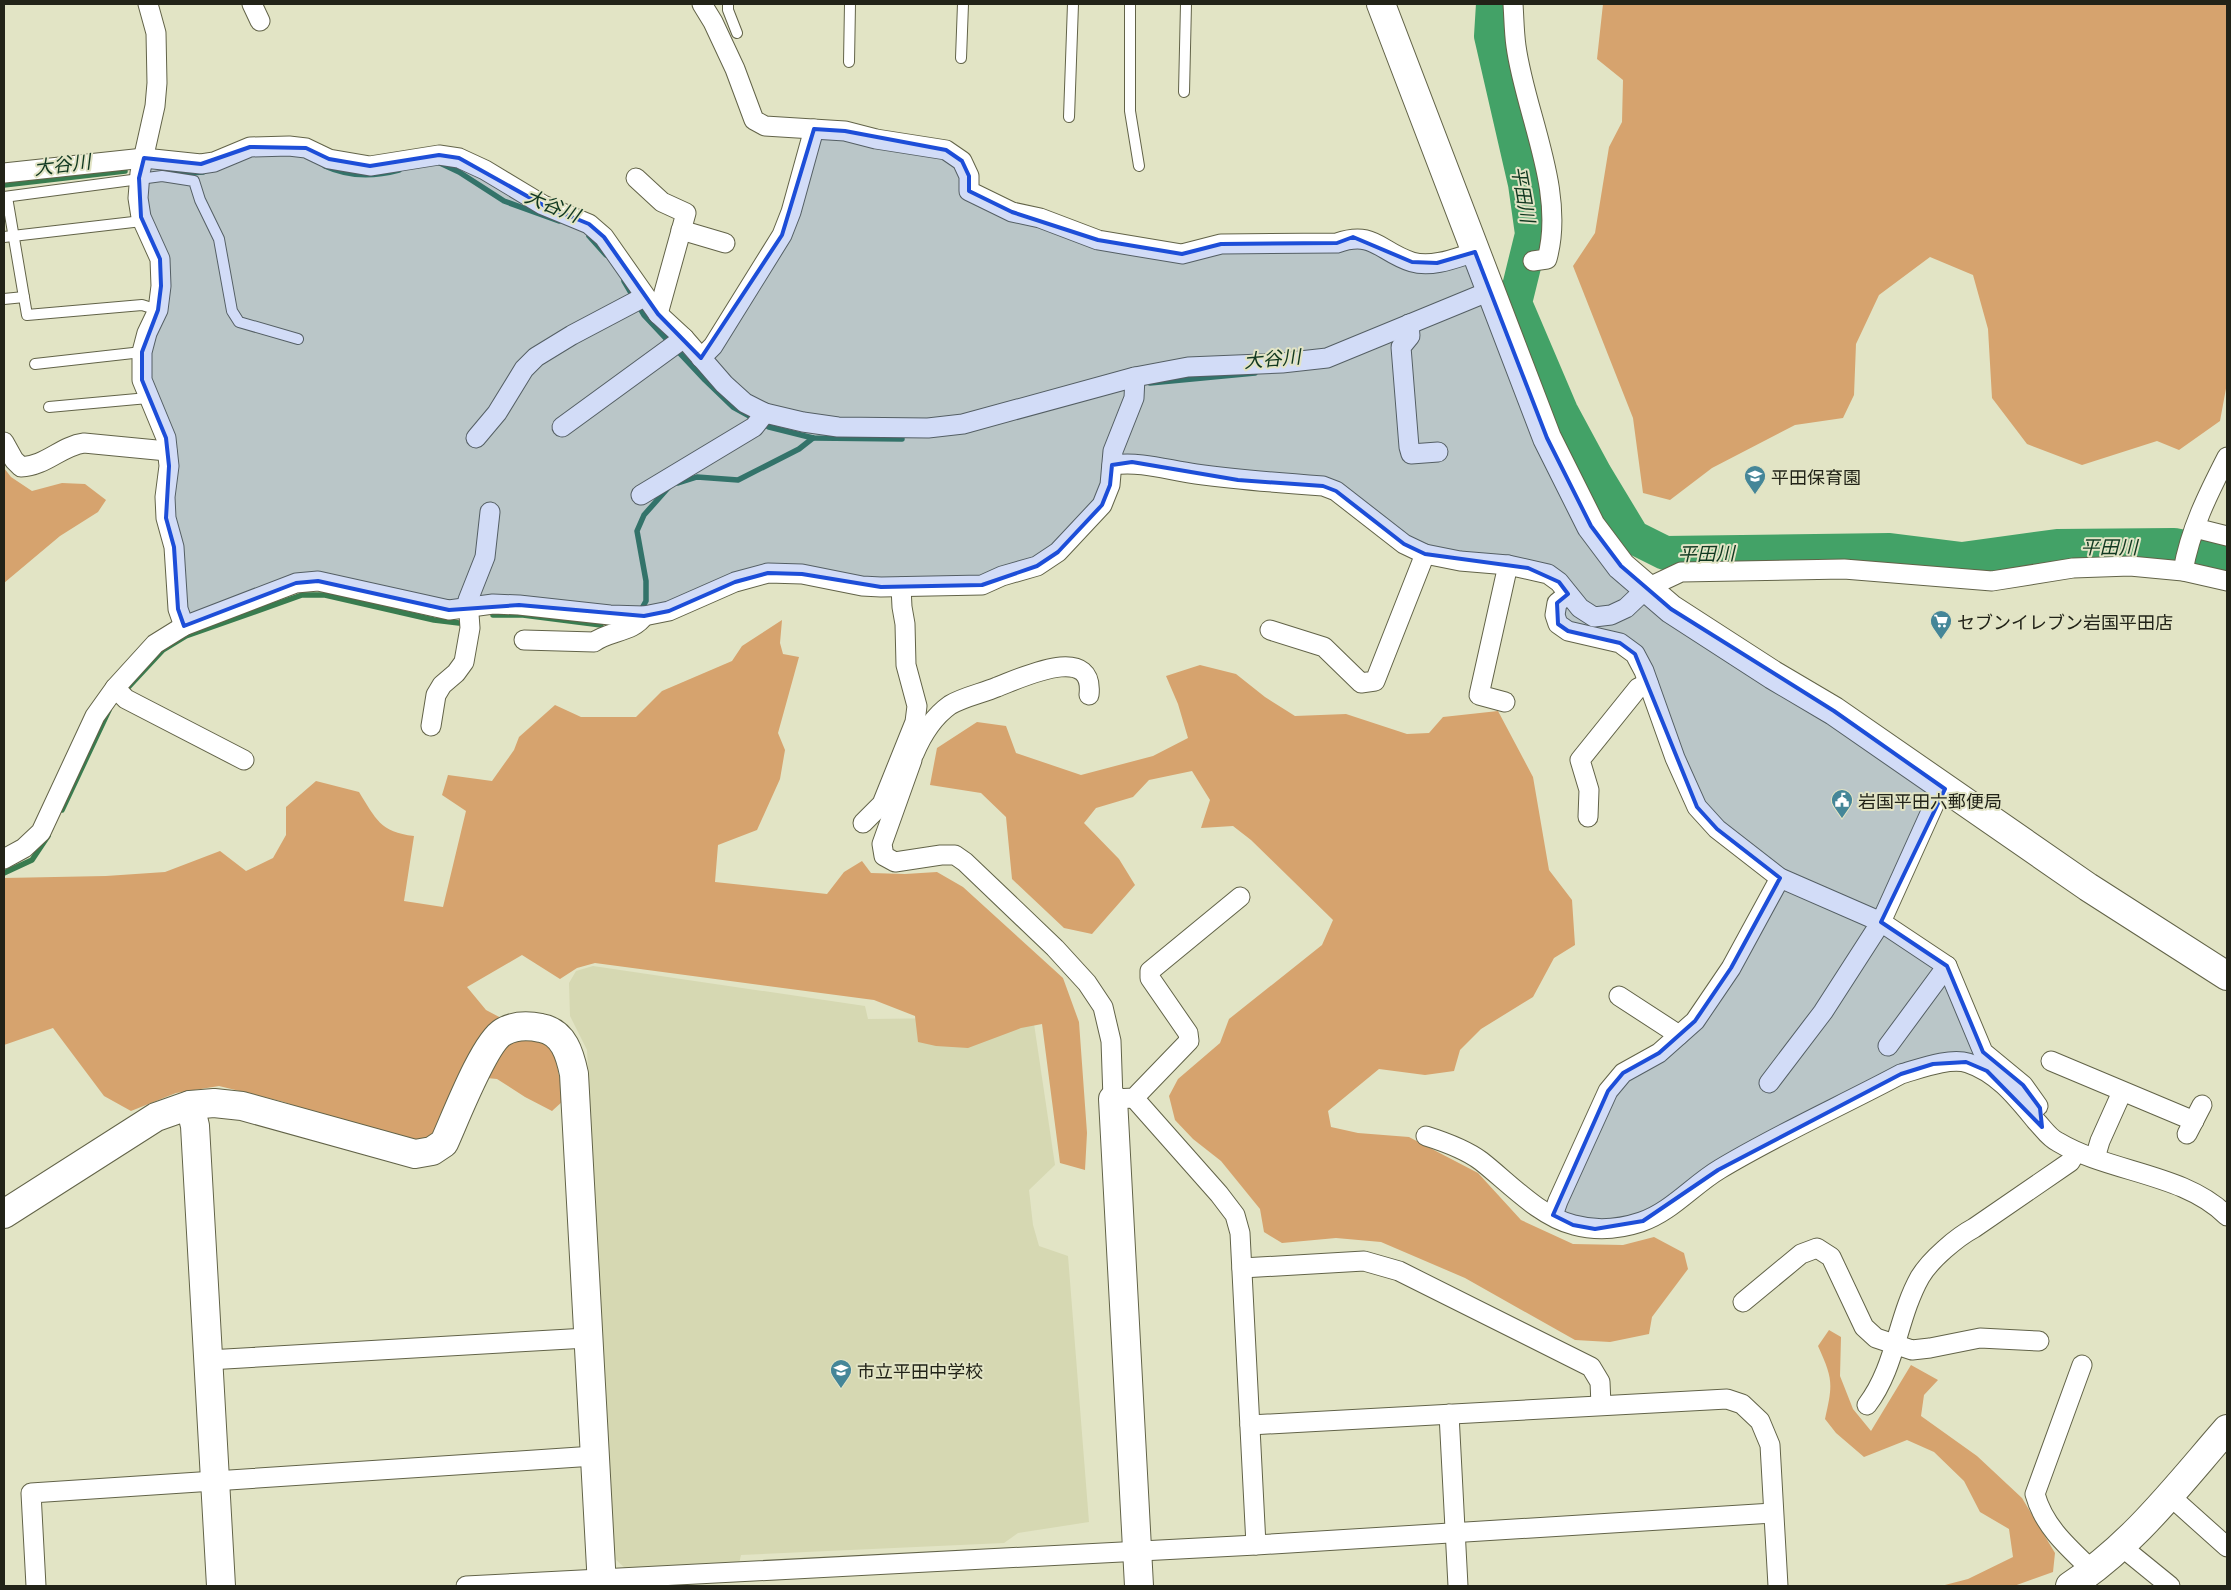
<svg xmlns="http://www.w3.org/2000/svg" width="2231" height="1590" font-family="Georgia,'Noto Sans JP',serif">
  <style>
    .built { fill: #d6d8b2 }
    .green { fill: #d6a36e }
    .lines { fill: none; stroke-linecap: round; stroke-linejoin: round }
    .stream { stroke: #397c4f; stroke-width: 5.5 }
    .river { stroke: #43a267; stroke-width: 34 }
    .lane-casing { stroke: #626348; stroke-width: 12 }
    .street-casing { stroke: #626348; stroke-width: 21 }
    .secondary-casing { stroke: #626348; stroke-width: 30 }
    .lane { stroke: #fff; stroke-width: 10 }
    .street { stroke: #fff; stroke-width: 19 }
    .secondary { stroke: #fff; stroke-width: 28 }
    .marked { fill: #1d4ed8; fill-opacity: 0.2; stroke: #1d4ed8; stroke-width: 4; stroke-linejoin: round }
    .labels { text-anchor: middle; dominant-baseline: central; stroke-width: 4; stroke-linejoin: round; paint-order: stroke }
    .poi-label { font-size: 18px; fill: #222318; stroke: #e2e4c5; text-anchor: start }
    .water-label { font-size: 19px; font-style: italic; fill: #103820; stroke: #e2e4c5 }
  </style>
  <rect width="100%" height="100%" fill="#e2e4c5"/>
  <path class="built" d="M593 966 865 1006 868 1019 1033 1017 1055 1165 1029 1190 1033 1225 1039 1246 1068 1256 1089 1522 1018 1533 1004 1543 741 1555 739 1564 626 1569 613 1557 587 1050 570 1016 569 983 576 971Z"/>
  <g class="green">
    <path d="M1603 4H2227V383L2220 421 2179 450 2157 441 2082 465 2027 444 1992 398 1988 329 1973 275 1930 257 1879 295 1856 344 1854 395 1843 418 1795 425 1712 468 1670 500 1643 493 1633 418 1573 266 1595 233 1609 147 1622 122 1623 80 1597 59Z"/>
    <path d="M4 468 11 477 32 491 62 483 85 484 106 500 98 512 60 536 4 583Z"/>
    <path d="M782 620 780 643 783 654 799 657 778 733 785 750 780 779 757 830 718 845 715 882 827 894 844 872 862 861 871 873 905 874 937 872 963 887 1063 978 1079 1022 1087 1133 1085 1170 1060 1163 1042 1024 1021 1028 968 1048 936 1046 918 1042 915 1016 874 1000 595 963 577 968 560 979 522 955 467 987 486 1010 539 1038 554 1051 564 1100 552 1111 525 1097 497 1079 466 1076 429 1140H393L284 1102 219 1086 176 1093 131 1111 104 1096 53 1028 4 1045V878L106 876 165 872 220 851 246 871 273 858 286 835V807L316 781 359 792C376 819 380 832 414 836L404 901 443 907 466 811 442 795 448 775 492 781 514 750 519 737 555 705 581 717H636L662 691 732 661 742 646Z"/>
    <path d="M1200 665 1236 674 1265 697 1295 716 1346 714 1407 734 1429 733 1443 717 1498 711 1533 777 1549 870 1572 900 1575 945 1554 958 1533 997 1481 1029 1460 1050 1454 1071 1425 1075 1379 1069 1328 1111 1331 1127 1358 1133 1409 1137 1478 1173 1521 1220 1573 1244 1623 1245 1654 1237 1684 1253 1688 1269 1652 1317 1649 1334 1610 1342 1575 1340 1465 1278 1381 1242 1336 1238 1282 1243 1264 1232 1260 1209 1221 1161 1193 1139 1175 1120 1169 1096 1178 1079 1220 1043 1229 1019 1322 945 1333 920 1251 840 1233 826 1201 828 1210 800 1192 771 1149 780 1133 797 1096 808 1084 823 1119 859 1135 885 1092 934 1064 928 1012 879 1006 817 981 793 930 785 937 748 977 722 1006 726 1016 753 1081 775 1153 756 1188 738 1178 704 1166 676Z"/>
    <path d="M1829 1330 1841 1337 1840 1376 1853 1409 1871 1431 1911 1365 1938 1380 1924 1395 1921 1416 1977 1456 2022 1498 2055 1553 2053 1572 2014 1586H1941L1968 1579 2013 1557 2009 1529 1980 1512 1964 1481 1934 1452 1907 1440 1864 1457 1836 1433 1825 1419C1833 1384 1833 1379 1818 1346Z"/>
  </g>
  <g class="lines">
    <g class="stream">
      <path d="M440 163 459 172 504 201 559 221"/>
      <path d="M325 166C349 177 373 177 399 170"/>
      <path d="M173 170 190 173 203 172"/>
      <path d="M4 185 125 171"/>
      <path d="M589 236 606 255"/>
      <path d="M624 281 644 315 705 380 733 407 769 427 813 438 902 439"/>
      <path d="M1150 383 1255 373"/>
      <path d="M678 483 697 477 738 480 799 449 813 438"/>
      <path d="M641 610 646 601V581L637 531 644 515 668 488"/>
      <path d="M493 615H523L601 625"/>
      <path d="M123 693 163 650 186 636 302 595H325L434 620 459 623"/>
      <path d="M62 810 109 710"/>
      <path d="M4 873 32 860 48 836"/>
    </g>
    <path class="river" d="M1493 4 1491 36 1525 184 1532 234 1515 303 1561 411 1595 474 1633 537 1665 553 1890 550 1962 559 2057 546 2174 545 2227 556"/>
    <g class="lane-casing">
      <g id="lane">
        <path d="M728 4V10L737 33"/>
        <path d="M1130 4V111L1139 166"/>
        <path d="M961 58 963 4"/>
        <path d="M849 62 850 4"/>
        <path d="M1184 92 1186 4"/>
        <path d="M1069 117 1073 4"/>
        <path d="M4 197 162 176 194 181 200 200 219 239 232 311 239 322 298 339"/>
        <path d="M7 197 27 315 142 305 158 310"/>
        <path d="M4 237 142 221"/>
        <path d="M4 299 24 297"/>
        <path d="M35 364 142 352"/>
        <path d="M49 407 148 398"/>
      </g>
    </g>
    <g class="street-casing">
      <g id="street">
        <path d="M148 4 156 33 157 83 155 106 140 173 138 198 141 217 160 259 161 286 158 310 147 333 142 352V380L166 438 169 466 165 497 166 518 174 547 178 609 184 626"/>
        <path d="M252 4 260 21"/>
        <path d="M702 4 713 22 735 69 754 120 765 126 845 131 876 139 946 150 962 161 969 176V191L1012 212 1040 218 1098 240 1182 254 1221 244 1337 243C1374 230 1380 252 1412 262 1432 268 1456 258 1475 252"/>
        <path d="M1513 4C1514 18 1514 32 1516 46 1525 113 1566 191 1547 259L1533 261"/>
        <path d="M4 173 144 158 201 164 214 162 250 147 289 146 306 148 329 159 370 166 439 155 459 158 485 170 543 205 589 224 604 237 658 314 684 338 724 384 745 403 765 413 803 422 838 427 928 428 963 424 1135 377 1188 367 1282 363 1327 358 1490 291"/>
        <path d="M636 178 662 202 686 213 658 314"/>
        <path d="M681 230 725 243"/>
        <path d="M1409 324 1410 336 1401 347 1409 447 1411 454 1438 452"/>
        <path d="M701 358 713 346 782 235 791 212 814 129"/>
        <path d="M562 427 684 338"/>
        <path d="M476 438 497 413 524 369 536 357 572 335 644 297"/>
        <path d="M4 442 14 460 21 467C46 466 61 446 84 443L167 451"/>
        <path d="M1112 465C1142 461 1167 470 1196 474 1239 480 1281 483 1323 486L1336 491 1404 544 1425 554 1460 561 1508 565 1548 574 1559 582 1580 608 1594 617 1611 615 1626 608 1647 588 1681 572 1844 569 1992 581 2073 568 2130 566 2183 571 2227 581"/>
        <path d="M641 495 754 427 765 413"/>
        <path d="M2195 528 2227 536"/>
        <path d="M2183 571C2190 530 2208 494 2227 457"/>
        <path d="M1568 594 1557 603 1555 615 1558 624 1568 631 1620 643 1635 654 1644 671 1675 758 1697 807 1717 829 1780 878 1881 922 1823 1012 1769 1083"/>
        <path d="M1270 630 1324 647 1361 683 1375 681 1425 554"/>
        <path d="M524 640 594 642C609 631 634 632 644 616"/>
        <path d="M115 688 126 699 244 760"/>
        <path d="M1505 702 1479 695 1508 565"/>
        <path d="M431 726 436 695 442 685 456 673 464 662 470 628 468 600 485 557 490 512"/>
        <path d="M914 754C922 735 933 717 950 705 963 697 983 693 997 687 1021 678 1095 642 1089 695"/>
        <path d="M912 760 882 844 884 856 895 862 941 855H955L965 862 1055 948 1087 983 1103 1007 1111 1041 1113 1099 1134 1098 1189 1041 1188 1033 1150 978V971L1240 897"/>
        <path d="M1945 789 1937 798 1881 922 1947 966 1983 1052 2023 1085 2038 1106"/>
        <path d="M1588 817 1589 790 1580 760 1638 688 1648 683"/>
        <path d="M863 823 882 804 915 722 917 706 906 665 905 624 902 607 901 587"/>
        <path d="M4 859 24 848 41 832 95 716 115 688 155 644 184 626 296 583 318 581 449 610 493 604 519 605 610 615 644 616 669 611 735 582 768 573 802 574 862 586 881 587 982 585 1002 576 1037 566 1058 552 1102 505 1110 485 1113 451 1134 398 1135 377"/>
        <path d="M1619 996 1679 1035"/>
        <path d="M1888 1046 1947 966"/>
        <path d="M2051 1061 2194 1121"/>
        <path d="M1134 1098 1219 1194 1235 1215 1240 1233 1256 1545"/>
        <path d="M2187 1134 2202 1105"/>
        <path d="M1426 1136C1445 1142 1465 1149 1481 1161 1508 1182 1540 1217 1574 1225 1596 1231 1620 1229 1641 1222 1671 1212 1693 1185 1720 1169 1778 1134 1841 1106 1901 1074 1919 1069 1950 1057 1968 1063 1998 1073 2017 1098 2036 1121 2043 1128 2049 1138 2058 1142 2110 1173 2184 1173 2227 1216"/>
        <path d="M2095 1158 2100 1141 2122 1092"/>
        <path d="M1553 1215 1558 1201 1608 1091 1623 1073 1659 1053 1695 1021 1731 968 1780 878"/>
        <path d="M1242 1268 1364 1261 1399 1271 1591 1367 1600 1382 1601 1405"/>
        <path d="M1743 1302 1801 1254 1817 1248 1831 1257 1864 1327 1876 1338 1912 1350 1930 1348 1980 1338 2039 1341"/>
        <path d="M208 1360 587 1338"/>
        <path d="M2082 1365 2035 1494C2044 1527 2069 1548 2093 1571"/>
        <path d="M1867 1405C1896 1367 1897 1318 1920 1277 1930 1260 1957 1237 1974 1228L2070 1162 2076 1152"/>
        <path d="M1449 1414 1458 1586"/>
        <path d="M1250 1425 1727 1399 1742 1404 1760 1421 1770 1445 1778 1586"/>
        <path d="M2169 1495 2227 1547"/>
        <path d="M2122 1547 2170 1586"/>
        <path d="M36 1586 31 1493 594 1456"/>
        <path d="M466 1586 1256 1545 1773 1513"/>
      </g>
    </g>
    <g class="secondary-casing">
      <g id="secondary">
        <path d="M1381 4 1547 438 1591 526 1621 566 1671 609 1773 675 1834 711 2088 887 2227 976"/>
        <path d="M1113 1099 1139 1586"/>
        <path d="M190 1105 195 1126 221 1586"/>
        <path d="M4 1214 156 1117 190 1105 214 1103 242 1106 415 1154 432 1151 444 1143C455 1119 484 1043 503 1032 515 1025 527 1025 541 1028 564 1032 570 1055 574 1074L602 1586"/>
        <path d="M2070 1586C2133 1545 2178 1485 2227 1429"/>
      </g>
    </g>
    <use href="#lane" class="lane"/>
    <use href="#street" class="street"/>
    <use href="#secondary" class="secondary"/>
  </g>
  <path class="marked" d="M814 129 845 131 946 150 962 161 969 176V191L1012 212 1098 240 1182 254 1221 244 1337 243 1353 237 1412 262 1437 263 1475 252 1547 438 1591 526 1621 566 1671 609 1834 711 1945 789 1881 922 1947 966 1983 1052 2023 1085 2040 1108 2042 1127 1987 1071 1966 1062 1933 1064 1901 1074 1718 1170 1643 1221 1595 1229 1573 1225 1553 1215 1608 1091 1623 1073 1659 1053 1695 1021 1731 968 1780 878 1717 829 1697 807 1635 654 1620 643 1568 631 1558 624 1557 603 1568 594 1559 582 1528 568 1425 554 1404 544 1336 491 1323 486 1238 480 1132 462 1112 465 1110 485 1102 505 1058 552 1037 566 982 585 881 587 802 574 768 573 735 582 669 611 644 616 519 605 449 610 318 581 296 583 184 626 178 609 174 547 166 518 169 466 166 438 142 380V352L158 310 161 286 160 259 141 217 139 178 144 158 201 164 250 147 306 148 329 159 370 166 439 155 459 158 543 205 589 224 604 237 658 314 701 358 782 235Z"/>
  <defs>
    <g id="school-pin" transform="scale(1.125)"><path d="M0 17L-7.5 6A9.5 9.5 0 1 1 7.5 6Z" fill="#458698" stroke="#e2e4c5"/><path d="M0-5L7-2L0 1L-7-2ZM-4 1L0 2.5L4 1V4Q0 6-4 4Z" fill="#fff"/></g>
    <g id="supermarket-pin" transform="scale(1.125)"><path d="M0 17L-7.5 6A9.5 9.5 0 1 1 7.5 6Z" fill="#458698" stroke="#e2e4c5"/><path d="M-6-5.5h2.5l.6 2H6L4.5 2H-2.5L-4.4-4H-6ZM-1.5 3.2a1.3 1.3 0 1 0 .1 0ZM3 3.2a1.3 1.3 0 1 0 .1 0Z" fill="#fff"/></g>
    <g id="civic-pin" transform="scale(1.125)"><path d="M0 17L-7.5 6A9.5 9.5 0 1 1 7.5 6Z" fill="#458698" stroke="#e2e4c5"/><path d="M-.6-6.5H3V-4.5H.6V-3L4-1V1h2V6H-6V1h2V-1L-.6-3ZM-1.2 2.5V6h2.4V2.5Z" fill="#fff"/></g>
  </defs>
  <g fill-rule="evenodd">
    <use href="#school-pin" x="1755" y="476"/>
    <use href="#supermarket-pin" x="1941" y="621"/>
    <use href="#civic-pin" x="1842" y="800"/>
    <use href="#school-pin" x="841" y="1370"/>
  </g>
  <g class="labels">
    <g class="poi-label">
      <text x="1771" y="476">平田保育園</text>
      <text x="1957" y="621">セブンイレブン岩国平田店</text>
      <text x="1858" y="800">岩国平田六郵便局</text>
      <text x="857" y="1370">市立平田中学校</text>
    </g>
    <g class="water-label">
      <text transform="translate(62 163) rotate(-7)">大谷川</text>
      <text transform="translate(1525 194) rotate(80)">平田川</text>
      <text transform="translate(553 204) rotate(22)">大谷川</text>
      <text transform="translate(1272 357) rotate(-5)">大谷川</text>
      <text x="2109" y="545">平田川</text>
      <text transform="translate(1706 552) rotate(-1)">平田川</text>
    </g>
  </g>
  <rect width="2231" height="1590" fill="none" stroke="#222318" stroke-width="10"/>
</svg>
